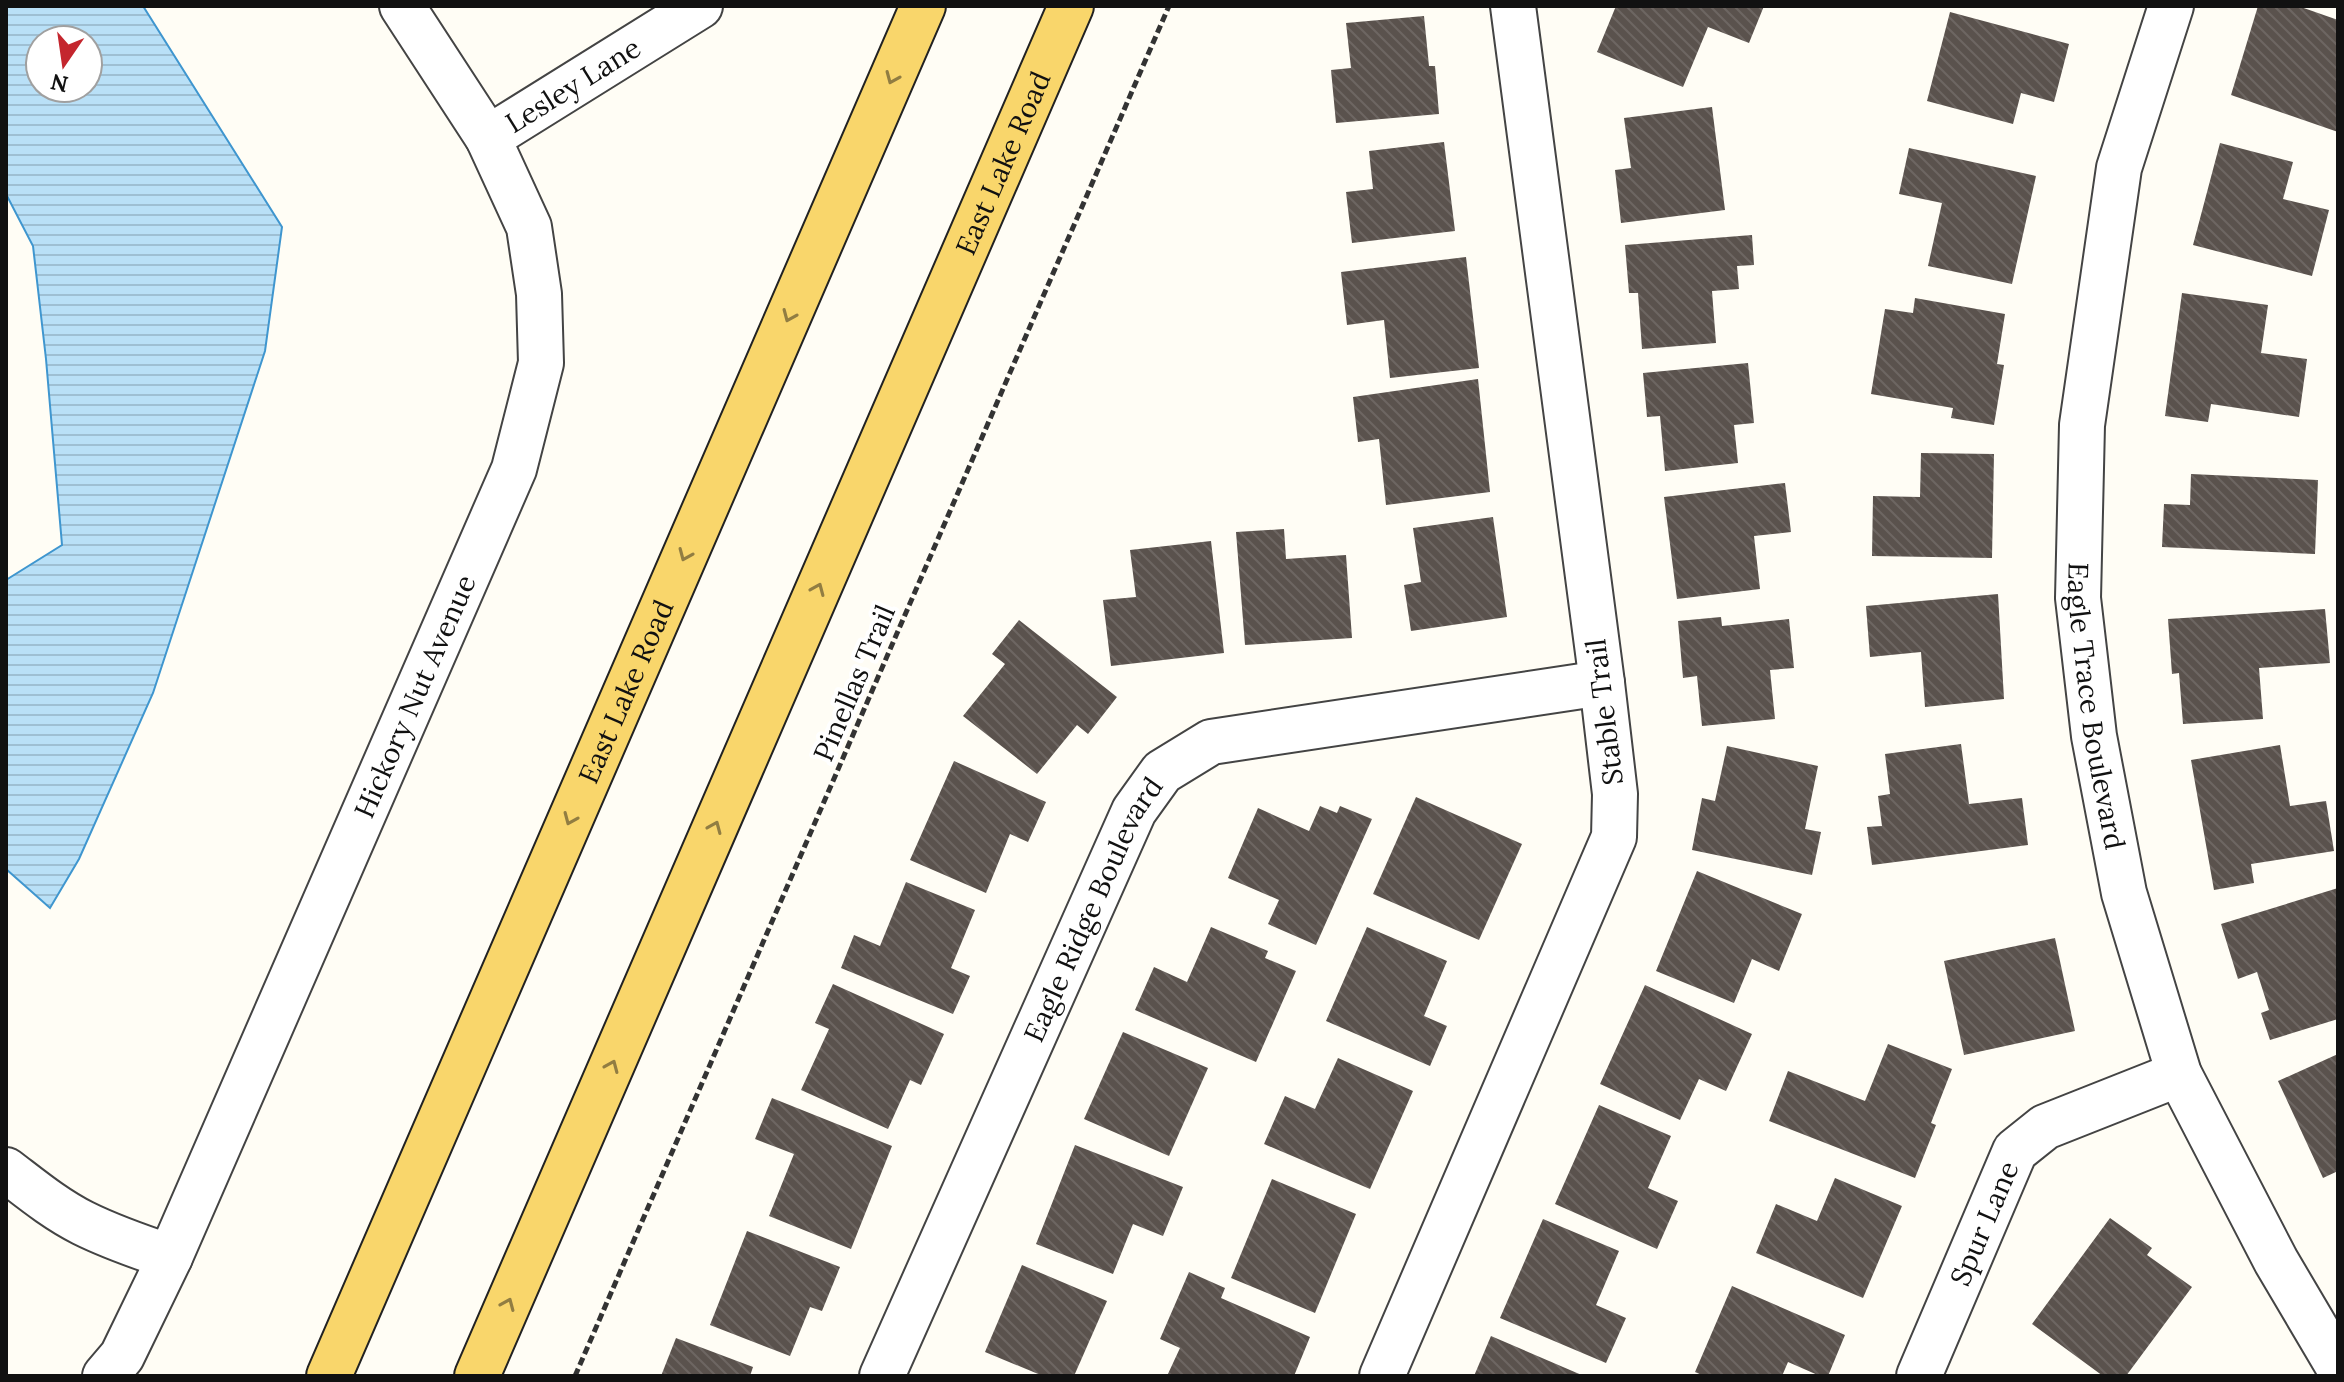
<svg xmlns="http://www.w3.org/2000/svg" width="2344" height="1382" font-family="Lora,serif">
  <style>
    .water { fill: url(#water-rules); stroke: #3f96cf; stroke-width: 2; fill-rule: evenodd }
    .building { fill: url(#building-back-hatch) }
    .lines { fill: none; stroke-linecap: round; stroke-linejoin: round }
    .minor-casing { stroke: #444; stroke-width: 48 }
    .primary-casing { stroke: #222; stroke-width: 48 }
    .path { stroke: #333; stroke-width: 5; stroke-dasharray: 8 4; stroke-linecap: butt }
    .minor { stroke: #fff; stroke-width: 44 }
    .primary { stroke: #f9d66b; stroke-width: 44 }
    .oneway { stroke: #917d42 }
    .labels { text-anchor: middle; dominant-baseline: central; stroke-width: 8; stroke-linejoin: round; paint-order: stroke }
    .street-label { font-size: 28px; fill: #111; stroke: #fff }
  </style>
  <defs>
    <pattern id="water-rules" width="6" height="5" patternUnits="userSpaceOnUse" patternTransform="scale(2)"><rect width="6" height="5" fill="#b9e0f7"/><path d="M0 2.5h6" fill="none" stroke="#9ebfd3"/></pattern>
    <pattern id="building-back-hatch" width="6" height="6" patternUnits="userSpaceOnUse" patternTransform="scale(2)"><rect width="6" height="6" fill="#5a524d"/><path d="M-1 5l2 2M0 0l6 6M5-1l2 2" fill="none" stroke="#6d6662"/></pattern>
  </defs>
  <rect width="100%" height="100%" fill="#fffdf5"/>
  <path class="water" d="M6 6H143L282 227 265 351 153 693 79 859 50 908 6 869V580L62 545 46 359 33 246 6 194ZM40 40H88V88H40Z"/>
  <g class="building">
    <path d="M1616 6H1764L1749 43 1708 27 1683 87 1597 52Z"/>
    <path d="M2258 6H2298L2338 20V132L2231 95Z"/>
    <path d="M1950 12 2069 44 2054 102 2021 93 2013 124 1927 101Z"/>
    <path d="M1424 16 1429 66H1435L1439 114 1336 123 1331 70 1351 68 1346 23Z"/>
    <path d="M1712 107 1725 210 1621 223 1615 170 1631 168 1624 118Z"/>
    <path d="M1444 142 1455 231 1352 243 1346 192 1373 189 1369 151Z"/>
    <path d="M2220 143 2293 162 2283 199 2329 210 2312 276 2193 245Z"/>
    <path d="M1909 148 2036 176 2012 284 1928 266 1942 203 1899 194Z"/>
    <path d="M1752 235 1754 265 1737 266 1739 289 1712 291 1716 343 1642 349 1638 293H1629L1625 245Z"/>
    <path d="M1466 257 1479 368 1390 378 1384 320 1347 325 1341 272Z"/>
    <path d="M2182 293 2268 305 2261 353 2307 359 2299 417 2211 404 2208 422 2165 416Z"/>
    <path d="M1915 298 2005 314 1997 364 2004 365 1994 425 1951 418 1953 408 1871 394 1885 309 1913 313Z"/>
    <path d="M1748 363 1754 423 1734 425 1738 463 1665 471 1660 416 1647 417 1643 373Z"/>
    <path d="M1478 379 1490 492 1386 505 1379 439 1358 442 1353 397Z"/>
    <path d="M1921 453 1994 454 1992 558 1872 556 1873 496 1920 497Z"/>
    <path d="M2191 474 2318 480 2315 554 2162 547 2164 504 2190 505Z"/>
    <path d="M1785 483 1791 532 1754 536 1760 589 1677 599 1664 497Z"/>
    <path d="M1493 517 1507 617 1411 631 1404 585 1421 582 1413 528Z"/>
    <path d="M1284 529 1286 559 1346 555 1352 638 1245 645 1236 532Z"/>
    <path d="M1211 541 1224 653 1111 666 1103 600 1136 597 1130 550Z"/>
    <path d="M1998 594 2004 699 1925 707 1921 652 1870 657 1866 606Z"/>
    <path d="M2325 609 2330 663 2259 668 2263 719 2183 724 2179 673 2172 674 2168 619Z"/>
    <path d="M1721 617 1722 626 1789 619 1794 668 1770 670 1775 719 1702 726 1697 676 1683 678 1678 621Z"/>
    <path d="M1019 620 1117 697 1088 734 1077 725 1037 774 963 716 1005 664 992 654Z"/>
    <path d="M1961 744 1969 804 2022 798 2028 845 1872 865 1867 827 1882 826 1878 796 1890 794 1885 754Z"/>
    <path d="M2280 745 2290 806 2326 801 2334 851 2251 864 2254 883 2214 890 2191 760Z"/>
    <path d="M1727 746 1818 766 1805 829 1821 832 1812 875 1692 850 1702 798 1715 801Z"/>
    <path d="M954 761 1046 802 1028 842 1010 834 986 893 910 860Z"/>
    <path d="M1416 797 1522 844 1479 940 1373 894Z"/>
    <path d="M1320 806 1337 813 1340 806 1372 819 1316 945 1268 924 1279 900 1228 878 1258 808 1309 831Z"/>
    <path d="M1697 871 1802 914 1779 971 1752 959 1734 1003 1656 971Z"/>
    <path d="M906 882 975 910 951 968 970 976 953 1014 841 968 854 935 880 946Z"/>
    <path d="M2338 888V1019L2270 1040 2261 1013 2269 1010 2257 972 2238 979 2221 924Z"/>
    <path d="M1211 927 1268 951 1265 958 1296 971 1256 1062 1135 1010 1154 967 1187 982Z"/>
    <path d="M1367 927 1447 961 1424 1016 1447 1026 1430 1066 1326 1021Z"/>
    <path d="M2055 938 2075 1031 1964 1055 1944 961Z"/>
    <path d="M833 984 944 1034 921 1085 910 1080 888 1129 801 1090 829 1029 815 1023Z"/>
    <path d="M1645 985 1752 1034 1726 1091 1699 1079 1680 1120 1600 1084Z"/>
    <path d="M1123 1032 1208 1068 1169 1156 1084 1119Z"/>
    <path d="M1888 1044 1952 1069 1931 1123 1936 1125 1915 1178 1769 1121 1788 1071 1865 1101Z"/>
    <path d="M2338 1054V1171L2323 1178 2278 1081Z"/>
    <path d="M1338 1058 1413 1091 1370 1189 1264 1144 1285 1096 1315 1109Z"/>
    <path d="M772 1098 892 1146 851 1249 769 1216 794 1154 755 1139Z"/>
    <path d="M1599 1105 1671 1136 1648 1188 1678 1201 1657 1249 1555 1204Z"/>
    <path d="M1075 1145 1183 1187 1163 1236 1133 1224 1113 1274 1036 1244Z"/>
    <path d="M1835 1178 1902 1206 1863 1298 1756 1253 1776 1204 1817 1221Z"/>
    <path d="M1272 1179 1356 1214 1315 1313 1231 1278Z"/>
    <path d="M2110 1218 2152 1248 2147 1255 2192 1287 2126 1376H2103L2032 1324Z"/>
    <path d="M1543 1219 1619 1251 1596 1305 1626 1318 1606 1363 1500 1318Z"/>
    <path d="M747 1231 840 1267 822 1311 810 1307 790 1356 710 1325Z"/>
    <path d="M1022 1265 1107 1301 1074 1376H1043L985 1352Z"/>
    <path d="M1189 1272 1225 1288 1221 1298 1310 1337 1294 1376H1167L1180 1348 1160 1339Z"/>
    <path d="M1732 1286 1845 1335 1828 1376H1820L1788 1362 1782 1376H1704L1695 1372Z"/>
    <path d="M1491 1336 1584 1376H1474Z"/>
    <path d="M676 1338 753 1367 750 1376H661Z"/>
  </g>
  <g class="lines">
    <g class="minor-casing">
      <g id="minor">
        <path id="s1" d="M2171 6 2119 168 2082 425 2078 598 2094 736 2124 893 2179 1074 2276 1261 2338 1366"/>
        <path id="s2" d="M488 138 700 6"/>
        <path d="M6 1170C31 1189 55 1209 83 1223 111 1237 140 1247 170 1257"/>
        <path id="s3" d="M105 1376 122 1356 170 1257 514 469 541 363 539 294 529 227 488 138 402 6"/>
        <path id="s4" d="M882 1376 1134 811 1162 772 1211 742 1602 683"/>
        <path d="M1382 1376 1614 837 1615 794 1602 683 1513 6"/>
        <path id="s5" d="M1919 1376 2015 1151 2045 1127 2179 1074"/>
      </g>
    </g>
    <g class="primary-casing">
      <g id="primary">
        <path id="s6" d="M329 1376 923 6"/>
        <path id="s7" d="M477 1376 1071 6"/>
      </g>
    </g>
    <path class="path" d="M575 1376 1169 6"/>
    <use href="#minor" class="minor"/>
    <use href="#primary" class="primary"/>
  </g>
  <defs><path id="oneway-chevron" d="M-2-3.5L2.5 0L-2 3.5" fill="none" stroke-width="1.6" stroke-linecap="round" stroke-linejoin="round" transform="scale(2)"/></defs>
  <g class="oneway">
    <use href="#oneway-chevron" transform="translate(892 78) rotate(113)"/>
    <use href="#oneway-chevron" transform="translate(789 316) rotate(113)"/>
    <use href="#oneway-chevron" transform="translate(685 555) rotate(113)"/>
    <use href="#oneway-chevron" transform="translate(818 589) rotate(-67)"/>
    <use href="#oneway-chevron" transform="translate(570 819) rotate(113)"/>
    <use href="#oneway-chevron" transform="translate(715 827) rotate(-67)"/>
    <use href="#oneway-chevron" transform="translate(612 1066) rotate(-67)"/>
    <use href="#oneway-chevron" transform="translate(508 1304) rotate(-67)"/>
  </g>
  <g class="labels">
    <g class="street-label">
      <text stroke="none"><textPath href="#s2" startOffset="100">Lesley Lane</textPath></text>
      <text stroke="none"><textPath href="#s7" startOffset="1322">East Lake Road</textPath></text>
      <text transform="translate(854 683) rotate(-67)">Pinellas Trail</text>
      <text stroke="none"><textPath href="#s6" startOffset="746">East Lake Road</textPath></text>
      <text stroke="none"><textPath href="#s3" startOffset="748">Hickory Nut Avenue</textPath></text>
      <text stroke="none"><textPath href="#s1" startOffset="712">Eagle Trace Boulevard</textPath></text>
      <text transform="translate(1604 712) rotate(-97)">Stable Trail</text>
      <text stroke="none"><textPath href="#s4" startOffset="512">Eagle Ridge Boulevard</textPath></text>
      <text stroke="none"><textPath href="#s5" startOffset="166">Spur Lane</textPath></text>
    </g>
  </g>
  <rect width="2344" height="1382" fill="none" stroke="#111111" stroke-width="16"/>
  <g transform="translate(64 64) rotate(193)"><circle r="38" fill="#ffffff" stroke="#a0a0a0" stroke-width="2"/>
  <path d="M0-6L14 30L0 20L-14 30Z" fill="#c4262e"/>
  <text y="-12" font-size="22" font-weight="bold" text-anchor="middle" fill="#111111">N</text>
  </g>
</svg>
